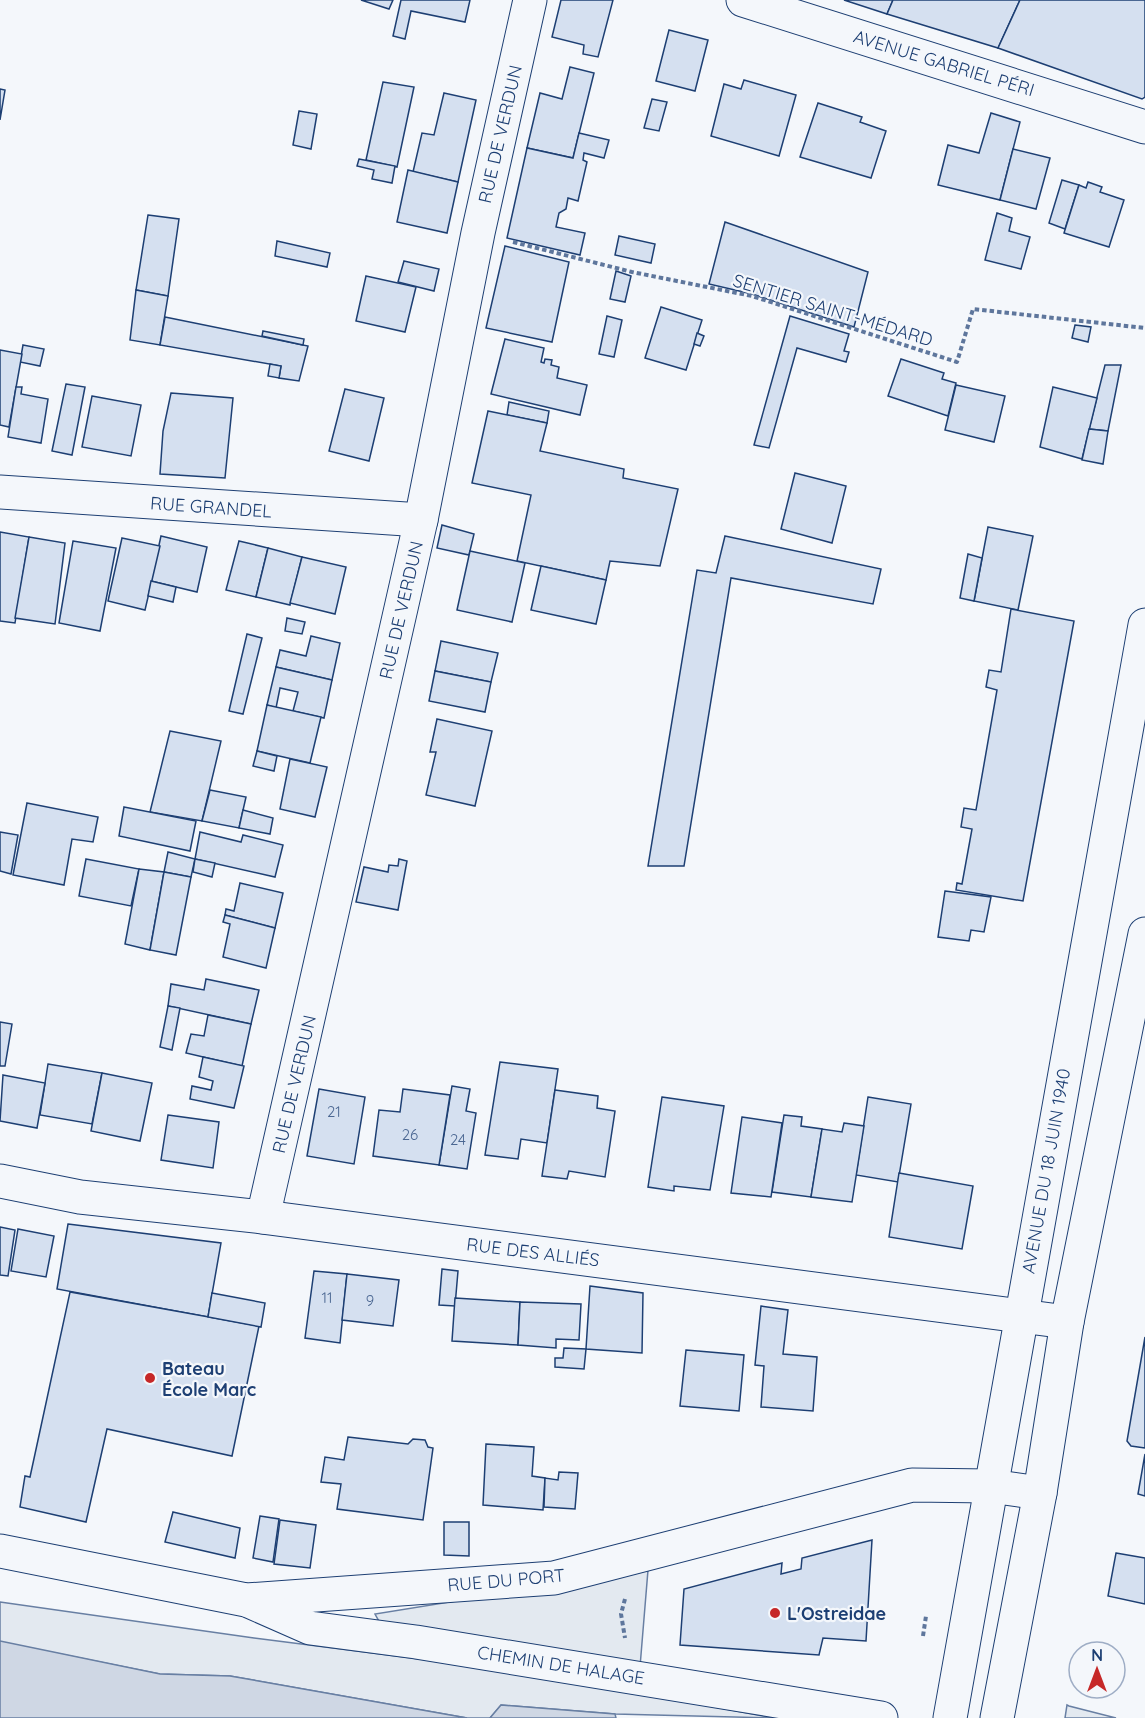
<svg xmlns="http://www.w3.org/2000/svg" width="1145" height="1718" font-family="Quicksand,sans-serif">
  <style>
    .green { fill: #e3e9f0; stroke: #687fa3; stroke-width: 1.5 }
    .water { fill: #cfd7e4; stroke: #687fa3; stroke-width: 1.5 }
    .building { fill: #d5e0f0; stroke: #1d3f73; stroke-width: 1.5 }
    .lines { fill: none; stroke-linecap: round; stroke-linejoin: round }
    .minor-casing { stroke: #1d3f73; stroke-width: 35 }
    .primary-casing { stroke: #1d3f73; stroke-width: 35 }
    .path { stroke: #5e769c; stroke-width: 4; stroke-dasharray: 4.5 3; stroke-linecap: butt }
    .minor { stroke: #f4f7fb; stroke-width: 33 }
    .primary { stroke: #f4f7fb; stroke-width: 33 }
    .poi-dot { fill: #c62828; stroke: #f4f7fb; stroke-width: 2 }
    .labels { text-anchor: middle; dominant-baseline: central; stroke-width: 4.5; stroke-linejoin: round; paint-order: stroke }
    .number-label { font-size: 15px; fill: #4b6792 }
    .street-label { font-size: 18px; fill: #1d3f73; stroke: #f4f7fb }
    .poi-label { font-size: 18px; font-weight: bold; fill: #1d3f73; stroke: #f4f7fb; text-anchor: start }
  </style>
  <rect width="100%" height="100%" fill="#f4f7fb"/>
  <g class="green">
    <path d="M648 1570 640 1667 385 1632 375 1614Z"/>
    <path d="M0 1602 254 1638 545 1675 774 1718 615 1714 501 1705 490 1718H467L230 1676 160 1674 0 1642Z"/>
    <path d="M1067 1705 1069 1706 1116 1718H1065Z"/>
  </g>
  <g class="water">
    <path d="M0 1641 160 1674 230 1676 467 1718H0Z"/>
    <path d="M501 1705 615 1714 616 1718H490Z"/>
  </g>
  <g class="building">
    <path d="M361 0H393L389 9Z"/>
    <path d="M401 0H470L465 22 411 11 405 39 393 36Z"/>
    <path d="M561 0H613L598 57 583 54 584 45 552 37Z"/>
    <path d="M844 0H893L887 14Z"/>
    <path d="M893 0H1020L998 48 887 14Z"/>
    <path d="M1020 0H1145V97L1142 99 998 48Z"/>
    <path d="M669 30 708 40 695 91 656 81Z"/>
    <path d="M570 67 594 73 573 158 527 148 540 93 562 99Z"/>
    <path d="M744 80 796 95 779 156 711 136 724 84 741 89Z"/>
    <path d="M383 82 414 87 397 167 366 160Z"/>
    <path d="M0 89 5 90 0 120Z"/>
    <path d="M444 93 476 100 458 182 413 172 422 133 434 135Z"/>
    <path d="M652 99 667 102 659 131 644 128Z"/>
    <path d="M818 103 862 117 860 122 886 131 871 178 800 157Z"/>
    <path d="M299 111 317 114 311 149 293 145Z"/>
    <path d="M991 113 1020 122 1000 200 938 185 948 145 979 153Z"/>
    <path d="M579 133 609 140 604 158 584 153 583 160 587 162 578 201 568 198 566 209 559 213 556 227 585 233 580 255 507 238 527 148 573 158Z"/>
    <path d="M1013 149 1050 158 1036 209 1000 200Z"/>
    <path d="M359 159 395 166 392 183 372 179 374 170 357 166Z"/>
    <path d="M408 170 458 182 447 233 397 222Z"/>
    <path d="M1062 180 1079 185 1065 229 1049 223Z"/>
    <path d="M1088 182 1102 187 1100 192 1124 200 1109 247 1064 233 1079 185 1086 188Z"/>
    <path d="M997 213 1012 218 1009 231 1030 237 1021 269 985 260Z"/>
    <path d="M148 215 179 219 168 296 136 290Z"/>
    <path d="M725 222 868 272 854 327 752 294 709 284Z"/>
    <path d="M619 236 655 244 651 263 615 255Z"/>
    <path d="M277 241 330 253 327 267 275 256Z"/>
    <path d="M505 246 569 262 552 342 486 328Z"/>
    <path d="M404 261 439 269 434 291 398 282Z"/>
    <path d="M616 271 631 276 625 302 610 299Z"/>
    <path d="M366 276 416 287 405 332 356 321Z"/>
    <path d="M136 290 168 296 160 345 130 340Z"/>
    <path d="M661 307 702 320 686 370 645 358Z"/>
    <path d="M607 316 622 320 614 357 599 354Z"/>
    <path d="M790 316 849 334 844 351 849 352 846 362 797 348 769 448 754 445Z"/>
    <path d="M165 317 308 346 299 381 279 378 281 366 160 345Z"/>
    <path d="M1075 325 1091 327 1088 342 1072 338Z"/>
    <path d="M263 331 304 339 303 345 262 336Z"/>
    <path d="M697 333 704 336 700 346 694 344Z"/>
    <path d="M505 339 544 348 541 362 544 363 545 359 552 360 551 365 559 367 557 378 587 385 580 415 491 394Z"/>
    <path d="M23 345 44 349 40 366 20 362Z"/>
    <path d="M0 350 22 354 9 427 0 425Z"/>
    <path d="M901 359 944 373 942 379 956 383 948 416 888 396Z"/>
    <path d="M270 364 281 366 279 378 268 376Z"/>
    <path d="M1105 365H1121L1108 431 1089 429Z"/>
    <path d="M66 384 85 387 72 455 52 451Z"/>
    <path d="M956 385 1005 396 994 442 945 430Z"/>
    <path d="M16 387H22L21 394 48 399 41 443 8 437Z"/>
    <path d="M1053 387 1097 398 1082 459 1040 447Z"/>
    <path d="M345 389 384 398 369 461 329 451Z"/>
    <path d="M171 393 233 398 225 478 160 474 163 431Z"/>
    <path d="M92 396 141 405 131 456 82 447Z"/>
    <path d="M509 402 549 411 547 423 507 415Z"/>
    <path d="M488 411 547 423 540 451 624 469 623 478 678 489 660 566 610 561 606 580 517 561 531 495 472 483Z"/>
    <path d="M1089 429 1108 431 1103 464 1082 460Z"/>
    <path d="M795 473 846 486 832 543 781 529Z"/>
    <path d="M442 525 474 534 469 555 437 548Z"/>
    <path d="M988 527 1033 536 1018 610 974 601Z"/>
    <path d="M0 532 29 537 15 623 0 621Z"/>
    <path d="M161 536 207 547 197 592 151 581Z"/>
    <path d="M725 536 881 569 873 604 731 578 684 866H648L697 570 716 573Z"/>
    <path d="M29 537 65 543 55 624 15 618Z"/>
    <path d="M122 538 160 546 145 610 108 601Z"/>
    <path d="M73 541 116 548 100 631 59 623Z"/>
    <path d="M239 541 268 548 256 597 226 590Z"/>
    <path d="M268 548 302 557 290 605 256 597Z"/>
    <path d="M470 551 525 563 512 622 457 610Z"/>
    <path d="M968 554 982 558 974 601 960 598Z"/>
    <path d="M302 557 346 567 335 614 290 603Z"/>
    <path d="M541 566 606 580 596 624 531 610Z"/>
    <path d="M151 581 176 587 173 602 148 596Z"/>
    <path d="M1011 609 1074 621 1023 901 956 890 957 883 962 884 972 829 961 827 964 808 976 810 997 690 986 687 989 670 1001 672Z"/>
    <path d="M287 618 305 622 302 634 285 631Z"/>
    <path d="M247 634 262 638 243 714 229 711Z"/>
    <path d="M311 636 340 643 332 680 276 667 280 650 306 656Z"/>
    <path d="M441 641 498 653 491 682 435 671Z"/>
    <path d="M276 667 332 680 324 718 293 711 298 692 280 688 276 708 267 705Z"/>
    <path d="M435 671 491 682 485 712 429 701Z"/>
    <path d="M267 705 321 717 310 763 257 751Z"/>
    <path d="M437 719 492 731 475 806 426 795 436 752H430Z"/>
    <path d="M170 731 221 741 202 821 150 812Z"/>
    <path d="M257 751 277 756 274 771 253 766Z"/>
    <path d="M290 759 327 767 315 817 280 809Z"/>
    <path d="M210 790 246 797 239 828 202 821Z"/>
    <path d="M27 803 98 817 93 842 72 839 64 885 13 875Z"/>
    <path d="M124 807 196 821 190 851 119 836Z"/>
    <path d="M243 810 273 818 270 834 239 828Z"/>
    <path d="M0 832 18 835 11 874 0 871Z"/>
    <path d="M200 832 241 842 243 835 283 845 275 877 195 859Z"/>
    <path d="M168 852 195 859 191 877 164 872Z"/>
    <path d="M86 859 139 869 131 906 79 896Z"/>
    <path d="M195 859 215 863 212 877 193 872Z"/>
    <path d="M399 859 407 861 398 910 356 902 364 867 388 872 389 865 398 866Z"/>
    <path d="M139 869 164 872 150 950 125 944Z"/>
    <path d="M164 872 191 877 176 955 150 950Z"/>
    <path d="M240 883 283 893 275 928 225 915 226 909 234 911Z"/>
    <path d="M945 891 991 897 984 932 971 930 969 941 938 937Z"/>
    <path d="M225 915 275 928 266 968 223 957 230 924 223 922Z"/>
    <path d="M206 979 259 990 251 1024 168 1006 171 984 204 990Z"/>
    <path d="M168 1006 180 1008 172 1050 160 1047Z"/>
    <path d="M208 1015 251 1024 242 1066 186 1053 191 1034 204 1036Z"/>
    <path d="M0 1022 12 1024 5 1066H0Z"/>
    <path d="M203 1057 244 1066 234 1108 190 1099 192 1086 211 1090 213 1081 199 1077Z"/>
    <path d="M500 1062 558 1069 547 1143 521 1139 518 1159 485 1155Z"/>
    <path d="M48 1064 102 1073 92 1124 40 1115Z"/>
    <path d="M102 1073 152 1083 140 1141 91 1131Z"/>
    <path d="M3 1075 45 1083 37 1128 0 1121Z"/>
    <path d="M452 1086 470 1089 466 1111 476 1113 467 1169 439 1165Z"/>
    <path d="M319 1089 365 1097 354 1164 307 1156Z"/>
    <path d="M403 1089 450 1095 439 1165 373 1156 379 1110 400 1112Z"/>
    <path d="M555 1090 598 1096 597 1108 615 1111 605 1177 569 1171 567 1179 542 1176Z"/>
    <path d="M662 1097 724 1106 710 1190 674 1186V1191L648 1187Z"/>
    <path d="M868 1097 911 1104 898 1182 856 1175Z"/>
    <path d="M168 1115 219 1122 213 1168 161 1160Z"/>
    <path d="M784 1115 802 1117 801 1126 822 1129 811 1197 772 1192Z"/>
    <path d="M742 1117 782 1123 771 1197 731 1193Z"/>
    <path d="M844 1123 864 1126 852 1202 811 1197 822 1129 842 1132Z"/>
    <path d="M899 1173 973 1186 962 1249 889 1237Z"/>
    <path d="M68 1224 221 1243 208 1317 57 1289Z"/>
    <path d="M0 1227 15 1230 8 1276 0 1275Z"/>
    <path d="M18 1229 54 1236 46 1277 11 1271Z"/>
    <path d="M442 1269 458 1271 455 1306 439 1305Z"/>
    <path d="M314 1271 347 1274 340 1343 305 1338Z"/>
    <path d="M347 1274 399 1280 393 1326 342 1320Z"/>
    <path d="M590 1286 643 1293 642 1353 586 1349Z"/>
    <path d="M70 1292 259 1326 232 1456 107 1429 86 1522 20 1507 25 1476 30 1477Z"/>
    <path d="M212 1293 265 1303 261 1327 208 1317Z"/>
    <path d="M455 1298 520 1302 518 1345 452 1341Z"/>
    <path d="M520 1302 581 1304 579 1340 556 1339V1348L518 1345Z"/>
    <path d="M761 1306 788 1310 783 1354 817 1357 813 1411 761 1407 764 1366 755 1365Z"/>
    <path d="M1145 1337V1448L1131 1446 1127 1441Z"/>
    <path d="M564 1348 586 1349 584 1369 555 1367V1358H563Z"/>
    <path d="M686 1350 744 1355 739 1411 680 1406Z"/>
    <path d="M348 1437 408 1444 413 1439 425 1440 428 1447 433 1448 423 1520 337 1509 341 1484 321 1482 325 1457 344 1460Z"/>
    <path d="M486 1444 534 1447 532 1476 545 1478 543 1510 483 1505Z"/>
    <path d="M1145 1454V1496L1138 1494Z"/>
    <path d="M559 1472 578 1473 575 1509 544 1507 545 1478 558 1480Z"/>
    <path d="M173 1512 240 1528 235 1558 165 1542Z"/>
    <path d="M260 1516 279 1519 273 1562 253 1558Z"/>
    <path d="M280 1520 316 1525 310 1568 274 1564Z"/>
    <path d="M444 1522H469V1556L444 1555Z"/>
    <path d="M872 1540 866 1641 823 1638 819 1655 680 1645 684 1589 782 1563 781 1574 801 1569 802 1558Z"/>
    <path d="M1116 1553 1145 1558V1604L1108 1596Z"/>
  </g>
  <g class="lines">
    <g class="minor-casing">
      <g id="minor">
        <path d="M743 0 1145 127"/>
        <path d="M0 492 421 520"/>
        <path d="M0 1181 80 1197 263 1217 1067 1322"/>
        <path d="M263 1217 421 520 478 233 530 0"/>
        <path d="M0 1551 246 1600 554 1578 912 1485 990 1486 1040 1493"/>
        <path d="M251 1602 310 1628 416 1642 881 1718"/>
      </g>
    </g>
    <g class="primary-casing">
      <g id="primary">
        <path d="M950 1718 1145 625"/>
        <path d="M997 1718 1040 1493 1067 1322 1145 934"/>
      </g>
    </g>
    <g class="path">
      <path d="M513 242 632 272 752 296 957 362 973 309 1145 328"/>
      <path d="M625 1599 621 1614 625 1638"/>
      <path d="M923 1636 926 1616"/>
    </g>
    <use href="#minor" class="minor"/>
    <use href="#primary" class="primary"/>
  </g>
  <g class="poi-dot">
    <circle cx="150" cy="1378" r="6"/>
    <circle cx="775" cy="1613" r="6"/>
  </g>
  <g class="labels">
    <g class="number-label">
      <text x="334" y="1111">21</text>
      <text x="410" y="1134">26</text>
      <text x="458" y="1139">24</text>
      <text x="327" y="1297">11</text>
      <text x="370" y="1300">9</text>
    </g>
    <g class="street-label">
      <text transform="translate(944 63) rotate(17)">AVENUE GABRIEL PÉRI</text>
      <text transform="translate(500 134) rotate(-77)">RUE DE VERDUN</text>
      <text transform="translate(833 310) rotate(17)">SENTIER SAINT-MÉDARD</text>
      <text transform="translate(211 507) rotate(4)">RUE GRANDEL</text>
      <text transform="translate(401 610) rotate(-77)">RUE DE VERDUN</text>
      <text transform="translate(294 1084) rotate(-77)">RUE DE VERDUN</text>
      <text transform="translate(1046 1171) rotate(-80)">AVENUE DU 18 JUIN 1940</text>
      <text transform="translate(533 1252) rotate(7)">RUE DES ALLIÉS</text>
      <text transform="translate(506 1580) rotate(-5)">RUE DU PORT</text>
      <text transform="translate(561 1665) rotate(9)">CHEMIN DE HALAGE</text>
    </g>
    <g class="poi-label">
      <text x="162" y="1368">Bateau<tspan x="162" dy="21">École Marc</tspan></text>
      <text x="787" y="1613">L'Ostreidae</text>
    </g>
  </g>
  <g transform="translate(1097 1670)"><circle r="28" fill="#f4f7fb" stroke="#9eadc5" stroke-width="1.5"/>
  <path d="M0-4.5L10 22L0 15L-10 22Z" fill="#c62828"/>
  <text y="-9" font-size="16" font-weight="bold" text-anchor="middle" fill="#1d3f73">N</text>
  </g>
</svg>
